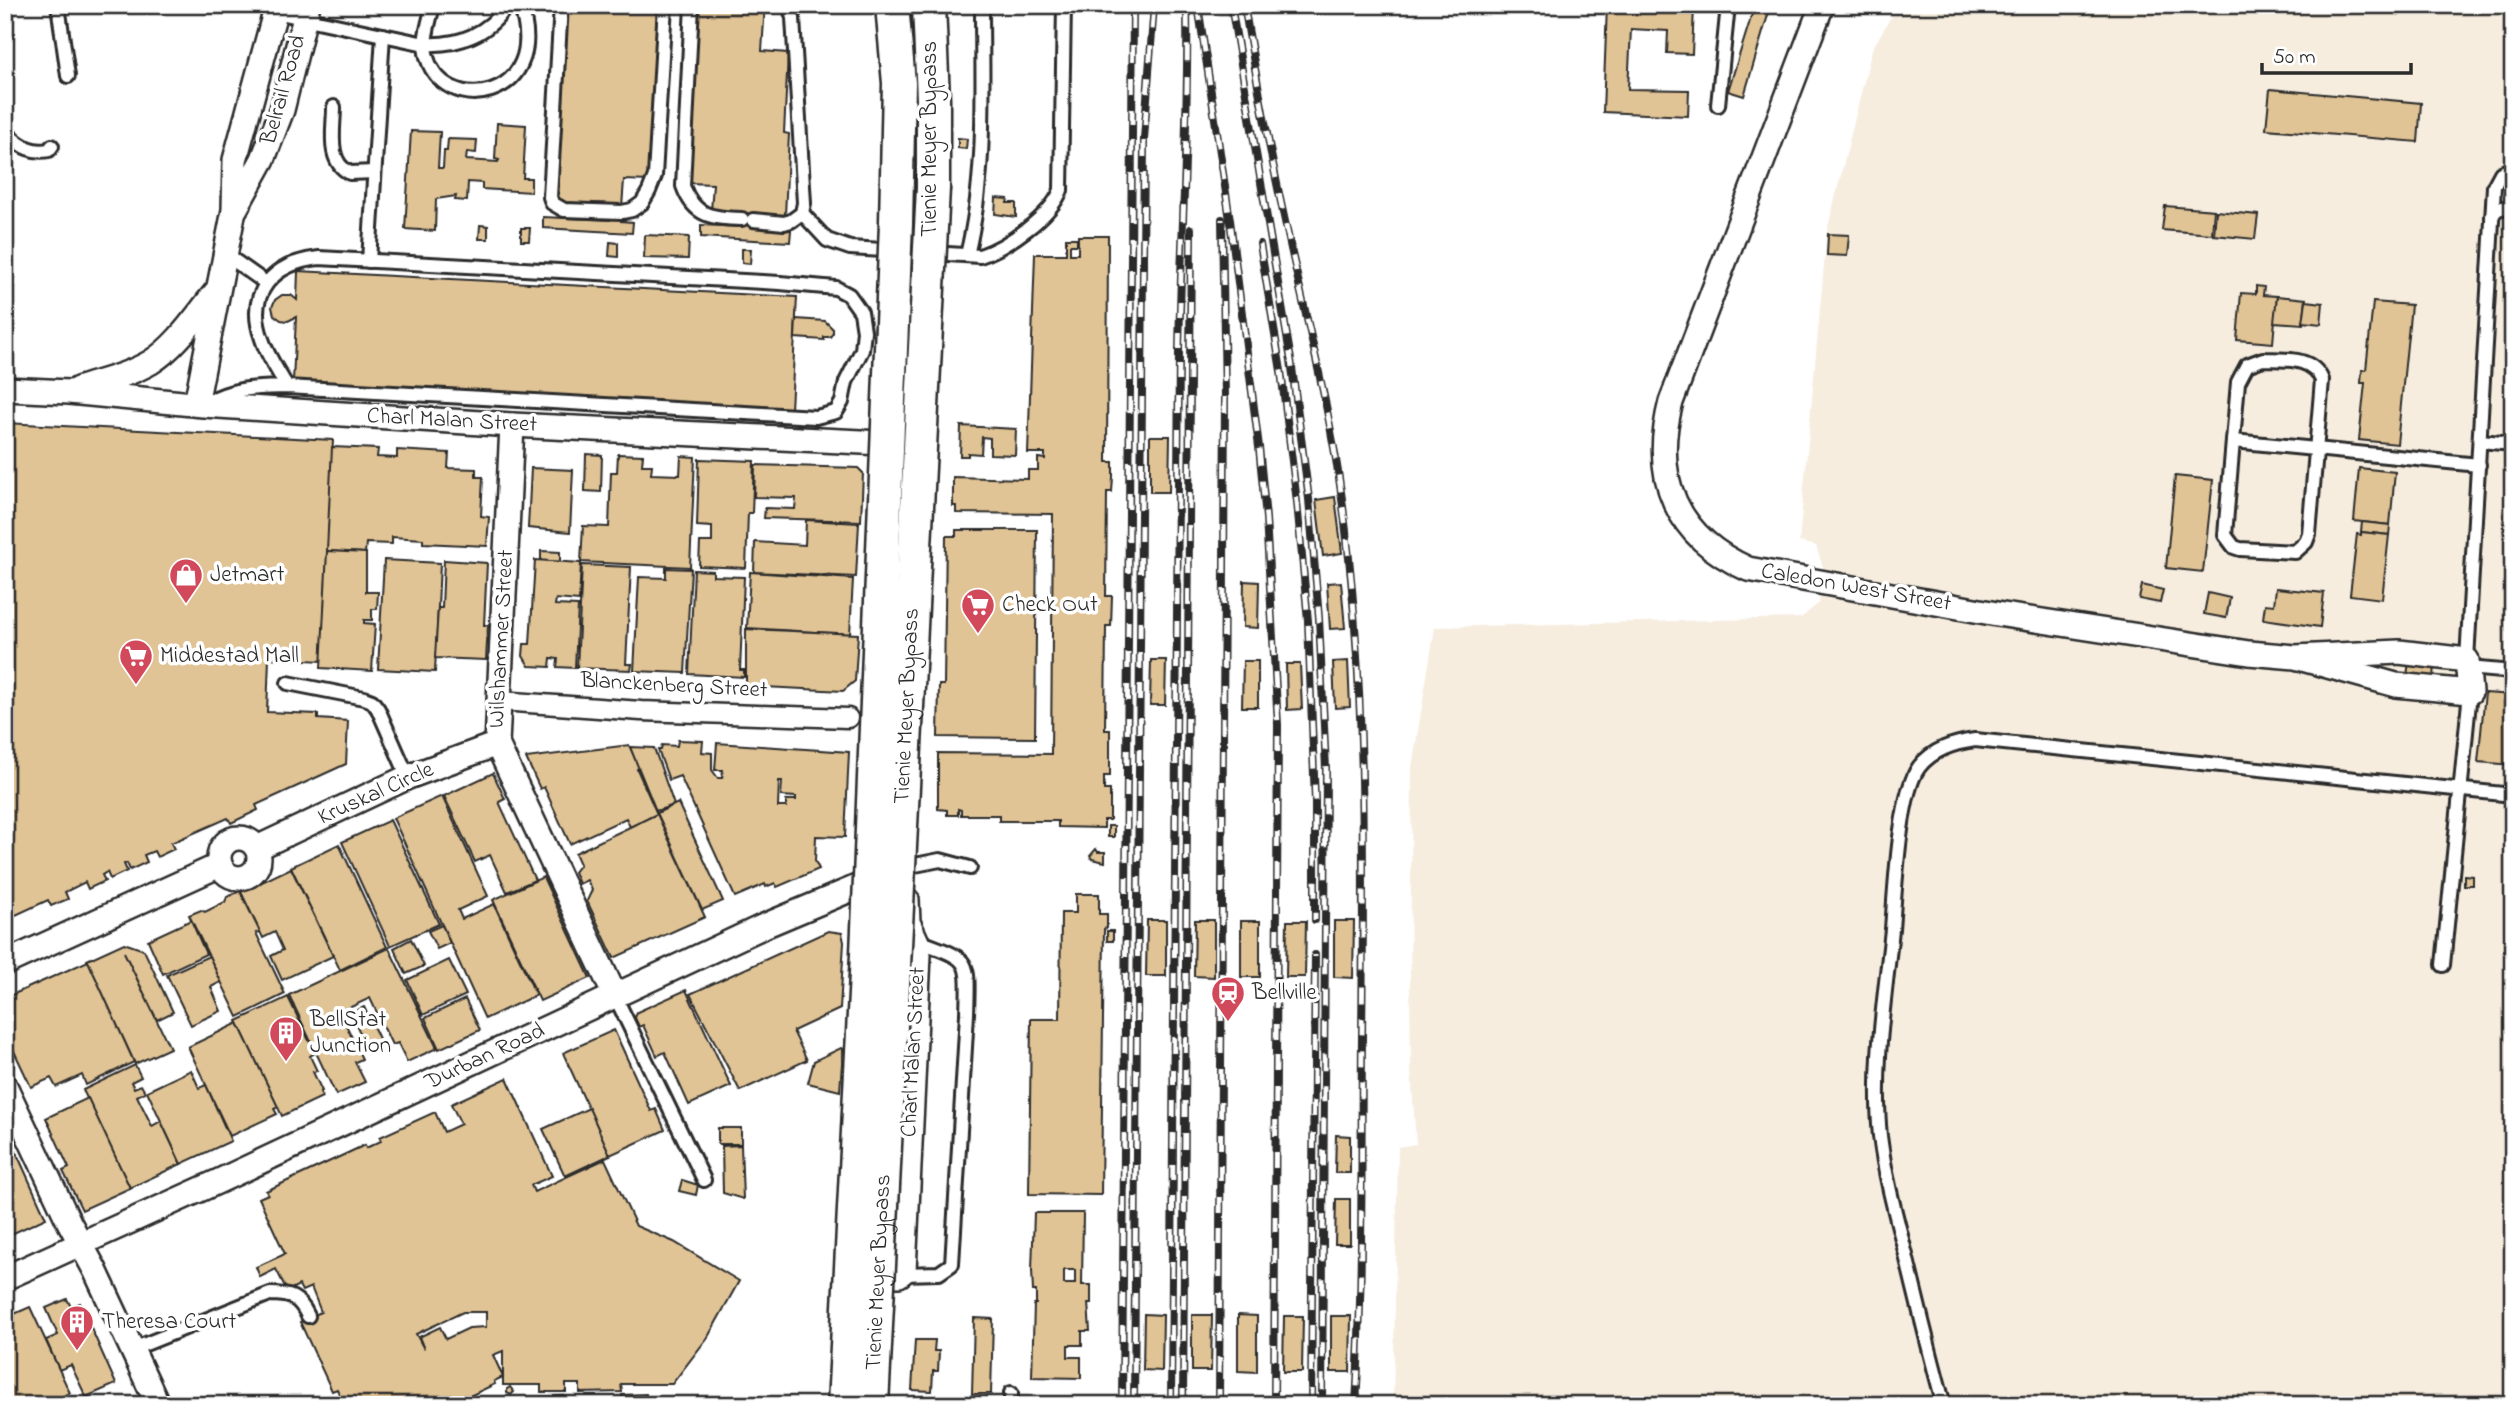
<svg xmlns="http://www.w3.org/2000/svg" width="2518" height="1410" font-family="'Indie Flower',sans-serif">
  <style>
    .built { fill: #f6eddf }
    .building { fill: #e1c495; stroke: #2b2b2b; stroke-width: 2; fill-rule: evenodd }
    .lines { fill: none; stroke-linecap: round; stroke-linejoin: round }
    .service-casing { stroke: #2b2b2b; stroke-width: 18 }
    .pedestrian-casing { stroke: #2b2b2b; stroke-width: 23 }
    .minor-casing { stroke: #2b2b2b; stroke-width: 28 }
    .secondary-casing { stroke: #2b2b2b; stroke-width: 37 }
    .service { stroke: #fff; stroke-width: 12 }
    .pedestrian { stroke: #fff; stroke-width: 18 }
    .minor { stroke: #fff; stroke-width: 23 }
    .secondary { stroke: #fff; stroke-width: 32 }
    .rail-casing { stroke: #2b2b2b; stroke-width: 8 }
    .rail { stroke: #fff; stroke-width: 5; stroke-dasharray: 16; stroke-linecap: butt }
    .secondary-bridge-casing { stroke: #2b2b2b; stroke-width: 37; stroke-linecap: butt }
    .secondary-bridge { stroke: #fff; stroke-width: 32 }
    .labels { text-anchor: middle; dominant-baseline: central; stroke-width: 7; stroke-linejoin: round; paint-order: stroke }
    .street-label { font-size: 23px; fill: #2b2b2b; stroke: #fff }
    .poi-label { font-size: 23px; fill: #2b2b2b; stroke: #fff; text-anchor: start }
  </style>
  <rect width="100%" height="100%" fill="#fff"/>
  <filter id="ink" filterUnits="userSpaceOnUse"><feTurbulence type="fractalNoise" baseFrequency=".0143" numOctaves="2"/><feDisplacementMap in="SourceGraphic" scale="14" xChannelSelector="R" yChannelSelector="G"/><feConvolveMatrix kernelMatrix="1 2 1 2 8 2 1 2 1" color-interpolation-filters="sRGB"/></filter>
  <g filter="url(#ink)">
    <path class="built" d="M1898 5H2513V1405H1393L1398 1147 1416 1144 1411 1070 1410 985 1412 767 1435 627 1801 618 1819 603 1823 567 1816 546 1799 542 1827 231 1872 49Z"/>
    <g class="building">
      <path d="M565 5H659L650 181 624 180 621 221 633 222 632 233 543 228V217L610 220 611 204 555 202Z"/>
      <path d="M697 5H765L762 51 788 53 784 133 789 134 785 215 754 213 753 228 791 230 790 242 701 237V225L741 227 742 212 711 211 713 184 688 183Z"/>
      <path d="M1607 5 1694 7 1692 54 1667 53 1668 31 1631 29 1628 89 1689 90 1688 116 1603 112Z"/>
      <path d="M1761 8 1769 11 1768 15 1744 96 1728 91 1753 11 1760 13Z"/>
      <path d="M2270 89 2421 103 2418 142 2266 129Z"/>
      <path d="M497 123 526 125 523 178H531V192L482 189V183L468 182 467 201 455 200 456 196 436 199 435 231 405 229 411 131 440 132 438 168H443L444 151H447L448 139 477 140 476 153 467 152 466 160 498 162 499 160 495 159Z"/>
      <path d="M958 138 967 139 966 149 958 148Z"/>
      <path d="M996 198 1008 199 1007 203H1016V217L995 214Z"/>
      <path d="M2165 206 2214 210 2212 234 2162 230Z"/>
      <path d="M2216 211 2258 215 2255 239 2214 235Z"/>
      <path d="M480 225 488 226V239H479Z"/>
      <path d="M521 228H530L529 241H521Z"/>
      <path d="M1828 234 1849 235 1847 256 1827 255Z"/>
      <path d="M645 235 689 237 688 259 644 258Z"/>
      <path d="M1078 236H1108L1107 462H1113V477L1112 492H1107L1106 596H1112L1111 626H1106L1105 730H1110V776H1104V790H1110V820H1104V828L1058 827V821H999V815H961V810L958 809V815H947V810L938 809V753L1051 754 1053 514 956 513V506H953V477L1028 479V470H1038V458L1045 459V453H1028L1035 254H1066V238H1077V245H1070V254H1078Z"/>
      <path d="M610 242 618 243V257L609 256Z"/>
      <path d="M742 249H751L750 264 742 263Z"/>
      <path d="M298 271 797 297 791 409 293 382 296 317 288 321 281 320 274 315 272 307 275 300 282 295H291L297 300Z"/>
      <path d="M2256 286 2264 287 2263 295 2277 296 2273 343 2237 340 2241 293 2256 294Z"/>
      <path d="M2277 296 2306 299 2303 324 2274 322Z"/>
      <path d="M2306 301 2323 303 2321 324 2303 322Z"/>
      <path d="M2373 302 2411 305 2397 444 2359 440 2365 383H2361L2362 370H2366Z"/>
      <path d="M796 319 825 321 833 329V333L830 337H824V340L795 338Z"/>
      <path d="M2513 378V433L2507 432Z"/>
      <path d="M5 423 333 440 322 661 269 658 267 712 318 714V719L348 721 346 764 256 805 258 810 231 823 228 818 171 843 174 849 157 857 154 851 144 855 147 862 130 870 127 863 124 864 127 871 110 879 107 872 102 875 105 881 88 889 85 882 65 892 68 899 51 906 48 900 5 920Z"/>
      <path d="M961 426 1016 429 1015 455 990 454V438L982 437 981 454 968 453V456H960Z"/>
      <path d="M1150 436H1170L1169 492H1150Z"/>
      <path d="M332 447 378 449 377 457 397 458V450L449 453 448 468 476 469V477H483L481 516 489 517 487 546 423 543V539L392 537V544L366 543 365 553 327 551Z"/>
      <path d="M586 454 602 455 601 492 585 491Z"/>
      <path d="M618 454 643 455 642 465H652L651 474 680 475 681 456 695 457 690 567 581 562 583 526 609 527 611 472H617Z"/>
      <path d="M699 459 754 461 752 513H748L746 568 699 566 700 542H712V527L697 526Z"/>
      <path d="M755 465 858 468 863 473 861 521 764 518 765 508 795 509 796 498 754 497Z"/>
      <path d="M531 468 573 470 570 532 528 528Z"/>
      <path d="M2359 468 2395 472 2390 525 2354 521Z"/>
      <path d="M2175 476 2213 480 2203 572 2166 568Z"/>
      <path d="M1335 497 1342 553 1323 556 1316 500Z"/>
      <path d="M806 520 859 523 856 577 754 572 755 542 805 545Z"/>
      <path d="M2362 522 2390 525 2389 535 2361 532Z"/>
      <path d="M956 530H1037L1035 738 938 737 939 685H944L946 536H956Z"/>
      <path d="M2361 532 2389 535 2382 599 2350 595 2357 534 2361 535Z"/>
      <path d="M327 551 366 553V592H378L377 609H372V620H364V623L375 624 372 671 321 668Z"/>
      <path d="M541 551 560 552V562L541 561Z"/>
      <path d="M384 560 440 563 435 672 378 669Z"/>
      <path d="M444 560 487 563 484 625H488L486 660 435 658 438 608H442Z"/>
      <path d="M535 560 581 563 579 601 556 599 555 605 578 606 575 668 557 667 558 659 551 658 550 667 529 666 523 656 524 644H530Z"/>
      <path d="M582 565 631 567 626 664H632L631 670 577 668Z"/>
      <path d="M666 568 691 569 685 673 634 671 639 577 666 578Z"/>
      <path d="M694 570 713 571V576L744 577 740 670H744V677L689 674Z"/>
      <path d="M750 572 853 579 850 634 747 628Z"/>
      <path d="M1244 581 1259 582 1258 628 1243 627Z"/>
      <path d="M1341 582 1345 628 1330 629 1327 583Z"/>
      <path d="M2142 585 2163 590 2160 603 2139 599Z"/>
      <path d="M2276 588 2324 593 2320 627 2263 619 2265 604 2274 605Z"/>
      <path d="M2208 593 2230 598 2226 618 2204 614Z"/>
      <path d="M746 629 858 634 855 681 843 691 746 686Z"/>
      <path d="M1151 660H1166L1165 705H1150Z"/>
      <path d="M1243 661H1258V707H1242Z"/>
      <path d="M1348 661 1350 707 1335 708 1333 662Z"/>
      <path d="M2409 661 2435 664 2434 679 2407 676Z"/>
      <path d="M1286 664H1300L1302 709 1287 710Z"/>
      <path d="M2485 693 2513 695V765L2478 762Z"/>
      <path d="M678 740 703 741 702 752 712 753V770L718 778H722L723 770H715L717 743 849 752 845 837 816 836 815 861 819 869 777 887 775 883 766 887 765 884 735 897 680 776 669 780 658 750H661L662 745 677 746ZM779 781H782L781 796 796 797V800H786V807H778Z"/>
      <path d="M629 745 640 768 637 769 657 814 630 827 626 818 570 844 544 787 540 789 526 758Z"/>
      <path d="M630 747 654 748 674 805 656 811Z"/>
      <path d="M493 773 505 799 499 802 535 880 507 892 490 855 475 862 444 796Z"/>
      <path d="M442 796 488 896 458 910 462 919 494 904 536 995 485 1019 393 818Z"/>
      <path d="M678 803 723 901 702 910 657 813Z"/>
      <path d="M657 814 705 917 614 958 587 901 592 890 587 880 579 884 574 872 580 864 575 853Z"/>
      <path d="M390 820 439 924 390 946 342 842Z"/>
      <rect x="1108" y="826" width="6" height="11"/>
      <path d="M339 844 387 947 340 970 291 867Z"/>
      <path d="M1096 849 1098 852H1105V862L1092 859 1090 856Z"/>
      <path d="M291 868 333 956 282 980 271 956 283 950 275 932 263 938 241 892Z"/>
      <path d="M2464 875 2473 876V885H2464Z"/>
      <path d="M543 877 590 978 540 1001 493 900Z"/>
      <path d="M240 891 260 932 256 933 285 994 238 1017 189 915 201 910 205 912 225 902 227 897Z"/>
      <path d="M1076 894H1099V914H1107V928L1104 929 1101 1195 1029 1194 1031 1019H1060L1061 913H1076Z"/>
      <path d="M191 920 206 954 163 974 148 940Z"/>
      <path d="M1147 920H1166V976H1146Z"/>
      <path d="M1195 920H1214V977L1194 976Z"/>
      <rect x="1241" y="921" width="19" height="56"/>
      <path d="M1287 921H1306L1305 977H1286Z"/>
      <path d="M1334 921H1354L1353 978 1334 977Z"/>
      <path d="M442 925 450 943 437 949 428 931Z"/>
      <path d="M828 931 842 933 844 942 840 1009 793 1031 807 1060 740 1091 690 994Z"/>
      <rect x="1107" y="931" width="6" height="10"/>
      <path d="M411 939 424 966 406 974 394 948Z"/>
      <path d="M124 943 144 950 173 1012 157 1020 124 952 170 1048 135 1064 87 960Z"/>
      <path d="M389 948 437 1048 407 1062 398 1043 392 1045 370 998 340 1012 362 1059 355 1062 365 1082 336 1095 289 995Z"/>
      <path d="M209 956 221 982 211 987 221 1011 191 1025 167 975Z"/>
      <path d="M449 960 466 995 423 1015 407 980Z"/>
      <path d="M88 961 134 1062 86 1085 82 1075 56 1087 51 1078 31 1087 5 1032V998Z"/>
      <path d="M686 990 731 1086 689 1105 665 1052 657 1056 643 1025 639 1027 635 1018 637 1012Z"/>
      <path d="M288 997 315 1053 310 1056 317 1071 313 1072 322 1091 320 1092 322 1097 282 1116 237 1021Z"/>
      <path d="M465 999 480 1030 439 1049 425 1018Z"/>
      <path d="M364 1007 382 1045 379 1046 381 1049 372 1053 371 1050 368 1051 351 1013Z"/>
      <path d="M238 1023 278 1107 274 1109 277 1114 230 1136 188 1047Z"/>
      <path d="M614 1030 651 1111 656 1109 665 1130 610 1155 563 1053Z"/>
      <path d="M841 1048 843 1049 840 1091 808 1083 814 1061Z"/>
      <path d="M135 1065 141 1077 131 1082 134 1088 141 1085 145 1092 137 1096 152 1126 161 1121 181 1164 130 1188 83 1090Z"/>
      <path d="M191 1070 199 1088 206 1085 231 1141 181 1164 147 1091Z"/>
      <path d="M507 1078 552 1176 531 1185 534 1192 605 1159 636 1226 674 1242 739 1281 708 1337 672 1384H621L622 1392 580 1393V1384H566V1392H541V1385H503V1351L493 1355 503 1377 494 1381 495 1384 451 1405H344L337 1389 332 1391 300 1322 321 1312 311 1287 302 1291 299 1285 287 1291 276 1269 260 1277 256 1267 285 1254 259 1198 268 1194 266 1191 365 1145 366 1148 381 1141 380 1137 435 1112 444 1132 461 1124 451 1104ZM463 1312H486V1327L469 1328 446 1339 440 1327 419 1337 424 1349 416 1334Z"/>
      <path d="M88 1098 130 1188 82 1210 63 1171 69 1168 46 1118Z"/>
      <path d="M589 1108 610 1155 565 1176 543 1129Z"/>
      <rect x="718" y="1128" width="23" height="16"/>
      <path d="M8 1134 46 1218 5 1237V1135Z"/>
      <path d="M1336 1135 1350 1136V1173H1335Z"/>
      <path d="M741 1145 743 1199 723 1193 722 1146Z"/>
      <path d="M682 1180 698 1185 696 1195 679 1191Z"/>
      <path d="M1336 1199H1350V1244H1335Z"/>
      <path d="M1034 1213H1083L1082 1285H1091V1303H1088L1090 1331H1082V1345H1068V1357H1081V1378L1032 1377 1034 1304H1036V1291H1033L1032 1270ZM1064 1270H1075V1284H1064Z"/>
      <path d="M67 1299 71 1307 80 1303 116 1384 86 1397 71 1365 59 1370 46 1340 58 1335 46 1308Z"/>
      <path d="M30 1307 70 1393 45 1405H5V1318Z"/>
      <path d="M1144 1314 1163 1315 1162 1371 1143 1370Z"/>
      <path d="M1192 1315H1212L1211 1371H1192Z"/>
      <path d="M1238 1315 1257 1316V1372L1238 1371Z"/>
      <path d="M1284 1316H1303L1302 1372H1283Z"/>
      <path d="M1331 1316H1351L1350 1372H1331Z"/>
      <path d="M974 1318 993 1319 991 1394H972Z"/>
      <path d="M915 1340H935L934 1351H939L938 1371H933L932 1391 912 1390Z"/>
      <path d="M510 1387 514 1392 511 1395 507 1393V1389Z"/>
      <path d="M646 1394 647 1405H623L622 1395Z"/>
      <path d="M564 1396 565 1405H519L518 1400Z"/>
      <path d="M601 1400 602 1405H575V1402Z"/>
    </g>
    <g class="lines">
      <g class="service-casing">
        <g id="service">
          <path d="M58 5 68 76"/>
          <path d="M433 5C430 20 423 38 426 53 440 120 554 101 520 5"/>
          <path d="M561 5 550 197 552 203 564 210 622 212 632 210 642 203 649 191 655 176 665 5"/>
          <path d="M692 5 683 186C694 217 712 218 742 219"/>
          <path d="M275 12 425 44C458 46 489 34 507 5"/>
          <path d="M1718 105 1728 5"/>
          <path d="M334 107C334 129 326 162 350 173L374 172"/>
          <path d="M11 137C22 147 33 153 49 150L52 146"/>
          <path d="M802 213 827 240 850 248 980 256C1007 247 1051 216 1061 190L1064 5"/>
          <path d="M2492 217C2497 205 2502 209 2513 207"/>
          <path d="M753 220 784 223 791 221 802 213 804 203 793 18 789 5"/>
          <path d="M225 254 266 283"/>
          <path d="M967 255C987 173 982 89 982 5"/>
          <path d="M369 261 383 35"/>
          <path d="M2263 359C2285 360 2312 356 2322 380L2309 534 2306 542 2295 552 2240 549 2234 547 2225 535 2238 382 2247 365Z"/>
          <path d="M206 403C234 387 256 388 287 387L816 417 836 412 842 402 846 382 862 350 864 331 861 312 849 295 836 288 780 283 319 258C274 263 245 292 262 339 267 356 279 372 287 387"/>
          <path d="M2233 441 2479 465"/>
          <path d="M2480 441 2513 444"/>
          <path d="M2467 660 2494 186 2501 173 2513 168"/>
          <path d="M2468 668 2513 672"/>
          <path d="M288 683 364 698 372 701 378 709 408 777"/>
          <path d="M905 867 940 860 970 868"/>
          <path d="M2443 965 2470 692"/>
          <path d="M615 996 704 1180"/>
          <path d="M903 1274 939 1273 952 1264 967 1014C969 954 970 961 916 940"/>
          <path d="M133 1349 270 1294C290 1294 299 1297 308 1316"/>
          <path d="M1011 1393V1405"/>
          <path d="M1944 1405C1930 1355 1918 1305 1906 1255 1896 1216 1885 1176 1880 1136 1873 1067 1885 997 1892 929 1895 892 1899 794 1919 767 1933 749 1954 743 1975 740L2513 795"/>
        </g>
      </g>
      <g class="pedestrian-casing">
        <path id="pedestrian" d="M499 701 641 711 848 718"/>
      </g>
      <g class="minor-casing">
        <g id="minor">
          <path d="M1822 5 1671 402C1651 478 1676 537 1748 569L1997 614 2249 653 2295 657 2399 652 2467 660 2470 692 2396 685 2295 657"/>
          <path d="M236 208 263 159 282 110 308 5"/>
          <path d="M5 389 69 392 203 405 512 425 903 444"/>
          <path d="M78 389C102 381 129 375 151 362 177 346 196 316 215 293"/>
          <path d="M196 404 234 210 235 160 277 5"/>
          <path d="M512 425 497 744 615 996"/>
          <circle cx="239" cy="858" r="20"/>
          <path d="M257 848 408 777 497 744"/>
          <path d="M5 963 220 865"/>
          <path d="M5 1086 69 1222 95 1270 158 1405"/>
          <path d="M863 1272 899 1275 904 1271 919 955 918 944 908 922 907 900"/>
          <path d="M5 1278 217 1182 764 926 883 876"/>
        </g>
      </g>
      <g class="secondary-casing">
        <g id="secondary">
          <path d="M892 5 899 83 896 223"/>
          <path d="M929 5 933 99V188"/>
        </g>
      </g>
      <use href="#service" class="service"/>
      <use href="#pedestrian" class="pedestrian"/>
      <use href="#minor" class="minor"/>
      <use href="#secondary" class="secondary"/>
      <g class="rail-casing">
        <g id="rail">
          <path d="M1198 5 1230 220 1259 447 1266 518 1278 725 1274 1405"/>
          <path d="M1231 5 1291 360 1309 499 1319 618 1326 769 1322 1405"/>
          <path d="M1244 5C1257 82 1271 159 1288 235 1307 323 1330 409 1342 499 1366 677 1364 857 1362 1036 1361 1159 1363 1282 1356 1405"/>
          <path d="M1260 244 1281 371 1297 502 1308 621 1315 801V920"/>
          <path d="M1122 1405 1133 5"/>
          <path d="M1134 1405 1144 139 1154 5"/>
          <path d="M1171 1405 1179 352C1181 236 1189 121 1187 5"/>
          <path d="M1183 1405 1191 229"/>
          <path d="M1219 1405 1225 397 1222 219"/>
          <path d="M1311 1405 1315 955"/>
        </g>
      </g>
      <use href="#rail" class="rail"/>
      <g class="secondary-bridge-casing">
        <g id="secondary-bridge">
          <path d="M844 1405 867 954 896 223"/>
          <path id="s1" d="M872 1405 933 188"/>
        </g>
      </g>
      <use href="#secondary-bridge" class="secondary-bridge"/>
    </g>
  </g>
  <defs>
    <g id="shop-pin" transform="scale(1.75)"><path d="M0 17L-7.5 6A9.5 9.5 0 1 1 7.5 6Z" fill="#d1495b" stroke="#fff"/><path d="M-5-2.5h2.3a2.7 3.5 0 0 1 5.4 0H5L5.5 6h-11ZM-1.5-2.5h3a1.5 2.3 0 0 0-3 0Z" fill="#fff"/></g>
    <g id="supermarket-pin" transform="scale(1.75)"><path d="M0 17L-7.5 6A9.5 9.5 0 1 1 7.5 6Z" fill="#d1495b" stroke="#fff"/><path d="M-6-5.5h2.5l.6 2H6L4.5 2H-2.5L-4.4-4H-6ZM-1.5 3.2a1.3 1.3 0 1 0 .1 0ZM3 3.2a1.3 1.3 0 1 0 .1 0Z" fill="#fff"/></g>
    <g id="station-pin" transform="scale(1.75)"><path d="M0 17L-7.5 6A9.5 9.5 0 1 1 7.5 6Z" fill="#d1495b" stroke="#fff"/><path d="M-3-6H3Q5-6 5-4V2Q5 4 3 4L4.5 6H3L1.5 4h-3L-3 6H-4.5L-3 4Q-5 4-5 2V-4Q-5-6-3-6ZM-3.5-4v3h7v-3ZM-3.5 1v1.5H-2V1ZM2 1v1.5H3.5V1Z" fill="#fff"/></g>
    <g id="building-pin" transform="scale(1.75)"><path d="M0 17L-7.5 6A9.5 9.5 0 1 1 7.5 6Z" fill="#d1495b" stroke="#fff"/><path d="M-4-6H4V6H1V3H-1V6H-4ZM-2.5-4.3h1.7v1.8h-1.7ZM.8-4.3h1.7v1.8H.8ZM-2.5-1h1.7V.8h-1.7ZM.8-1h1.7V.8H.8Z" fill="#fff"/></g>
  </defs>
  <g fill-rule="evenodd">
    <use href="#shop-pin" x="186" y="575"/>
    <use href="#supermarket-pin" x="978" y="605"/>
    <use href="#supermarket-pin" x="136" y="656"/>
    <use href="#station-pin" x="1228" y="993"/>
    <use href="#building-pin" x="286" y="1033"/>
    <use href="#building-pin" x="77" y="1322"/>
  </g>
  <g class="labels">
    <g class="street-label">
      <text transform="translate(284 90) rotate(-74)">Belrail Road</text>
      <text transform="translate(930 139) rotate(-90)">Tienie Meyer Bypass</text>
      <text transform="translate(452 421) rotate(3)">Charl Malan Street</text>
      <text transform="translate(1856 588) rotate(10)">Caledon West Street</text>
      <text transform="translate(502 639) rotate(-87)">Wilshammer Street</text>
      <text transform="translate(674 686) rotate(3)">Blanckenberg Street</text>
      <text stroke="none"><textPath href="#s1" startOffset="700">Tienie Meyer Bypass</textPath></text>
      <text transform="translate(376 794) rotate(-24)">Kruskal Circle</text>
      <text transform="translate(914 1052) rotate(-87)">Charl Malan Street</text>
      <text transform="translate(485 1057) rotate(-25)">Durban Road</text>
      <text stroke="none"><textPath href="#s1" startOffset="133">Tienie Meyer Bypass</textPath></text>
    </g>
    <g class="poi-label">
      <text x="210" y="575">Jetmart</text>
      <text x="1002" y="605">Check Out</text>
      <text x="160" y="656">Middestad Mall</text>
      <text x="1252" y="993">Bellville</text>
      <text x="310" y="1020">BellStat<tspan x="310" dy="26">Junction</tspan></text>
      <text x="102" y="1322">Theresa Court</text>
    </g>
  </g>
  <rect width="2518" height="1410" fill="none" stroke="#fff" stroke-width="28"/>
  <rect x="14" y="14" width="2490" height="1382" fill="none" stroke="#2b2b2b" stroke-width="2.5" filter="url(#ink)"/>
  <path d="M2262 63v10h149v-10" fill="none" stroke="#2b2b2b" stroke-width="3.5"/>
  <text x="2273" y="63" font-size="21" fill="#2b2b2b" stroke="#ffffff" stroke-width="5" paint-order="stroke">50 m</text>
</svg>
